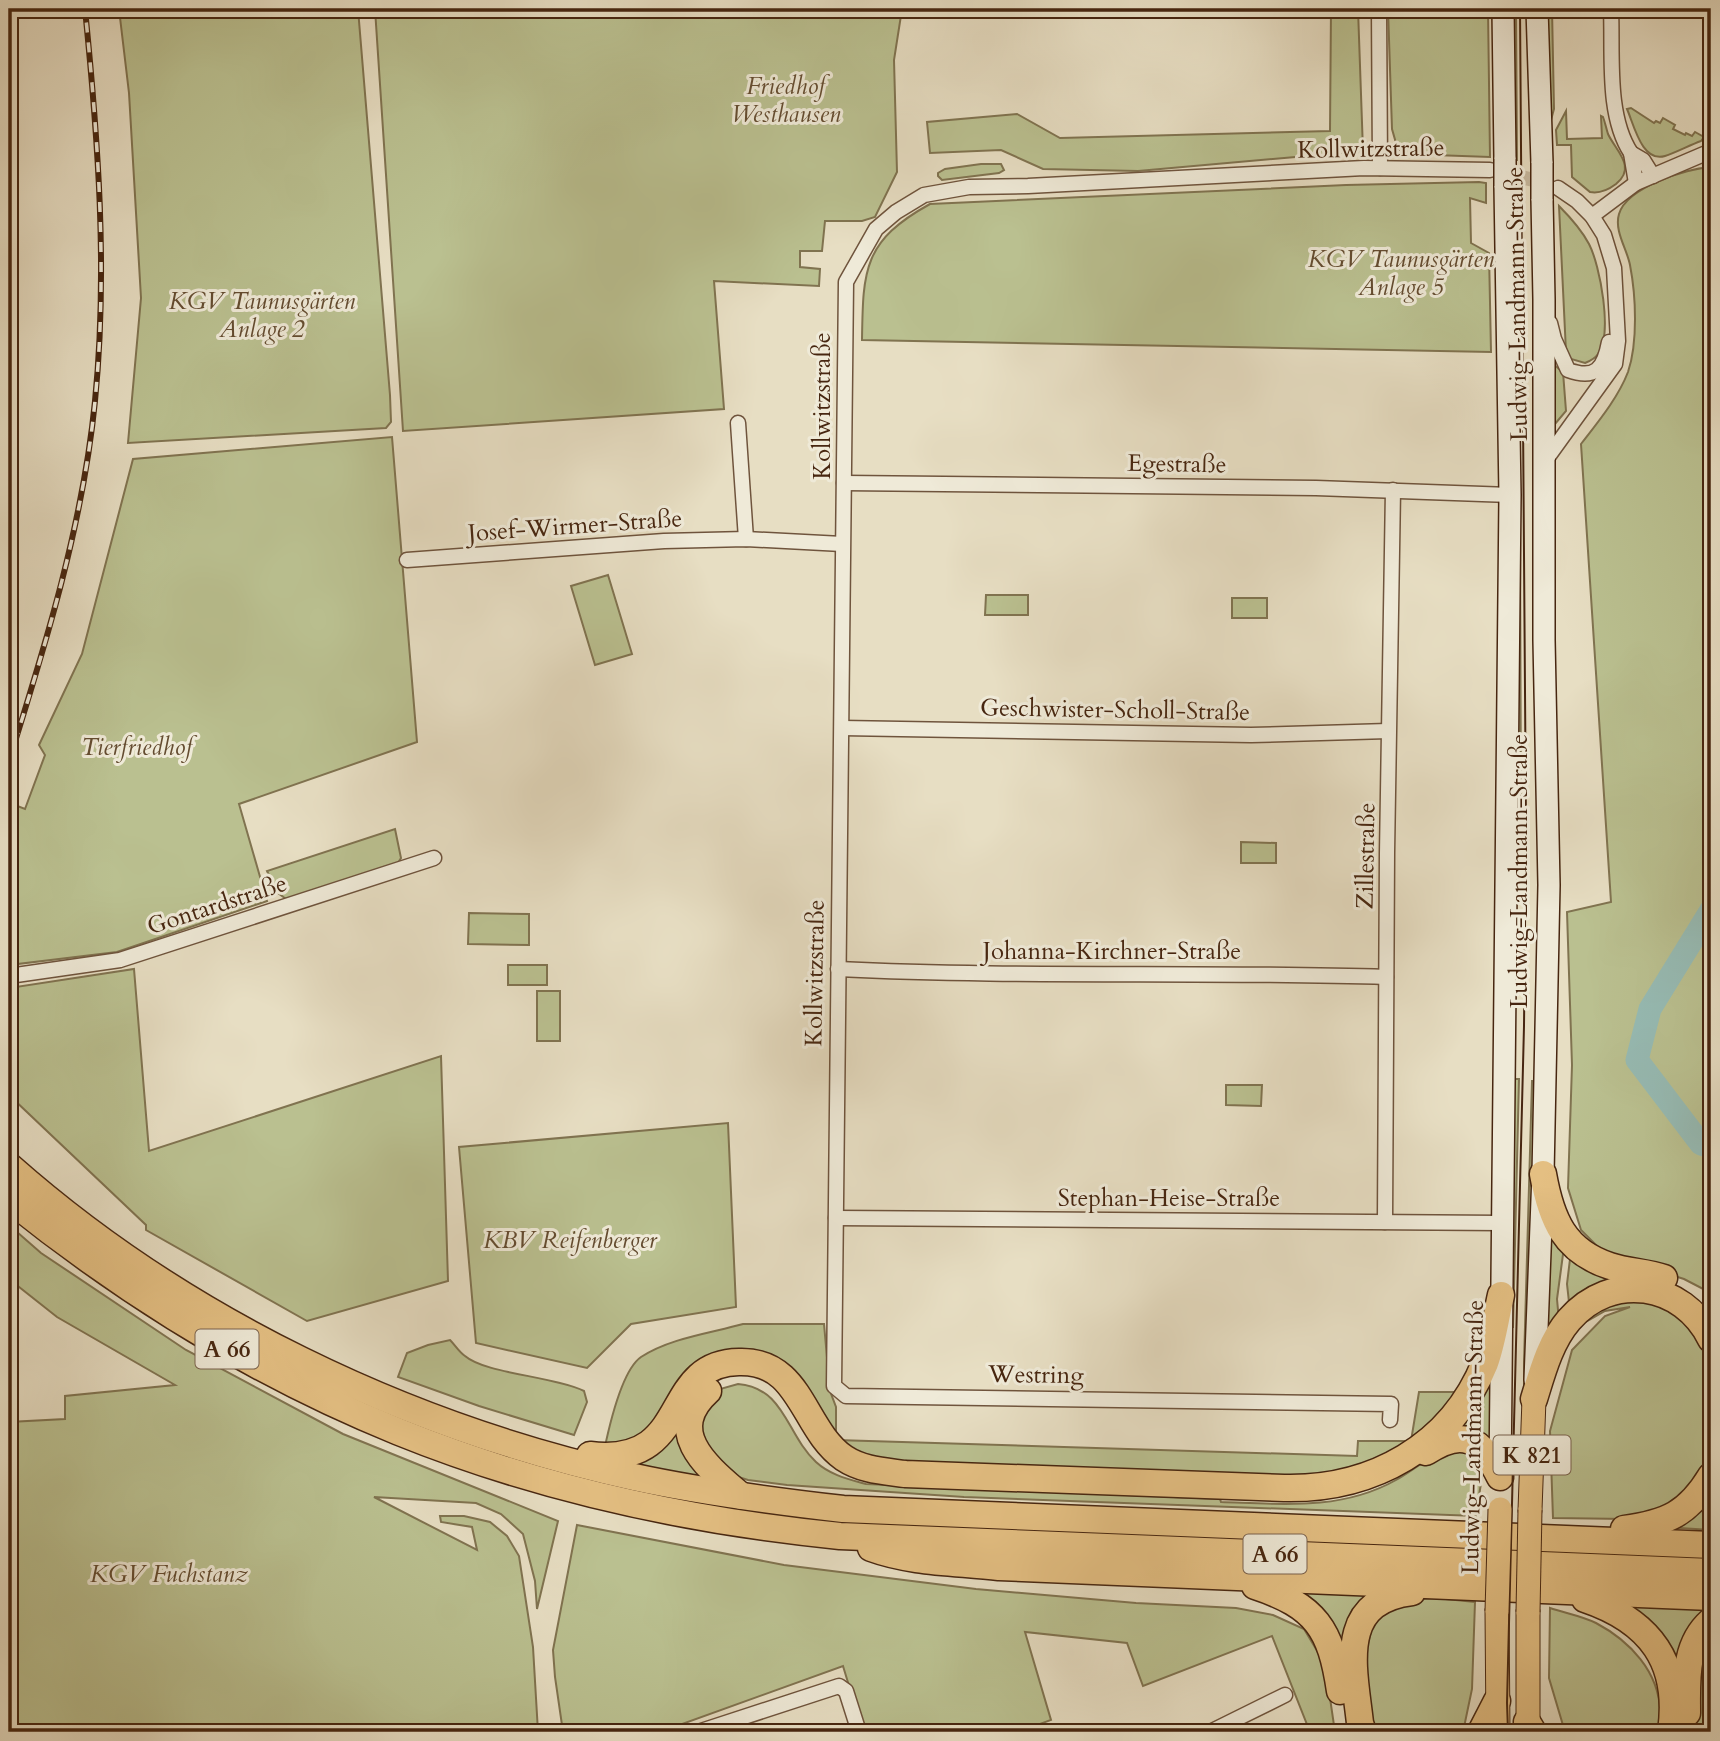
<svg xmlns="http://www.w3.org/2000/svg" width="1720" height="1741" font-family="Cardo,serif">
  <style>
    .green { fill: #bac090; stroke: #807350; stroke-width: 2 }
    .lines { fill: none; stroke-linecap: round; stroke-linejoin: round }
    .river { stroke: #97bcb5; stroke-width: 23 }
    .minor-tunnel { stroke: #c7b99f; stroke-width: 14; stroke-dasharray: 14 7; stroke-linecap: butt }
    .minor-casing { stroke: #6f543d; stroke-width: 17 }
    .secondary-casing { stroke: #472610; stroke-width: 24 }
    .primary-casing { stroke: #472610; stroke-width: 25 }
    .motorway-casing { stroke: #472610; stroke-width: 29 }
    .minor { stroke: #efead8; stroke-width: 14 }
    .secondary { stroke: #efead8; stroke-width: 21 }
    .primary { stroke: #e4bf82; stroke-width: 23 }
    .motorway { stroke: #e4bf82; stroke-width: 26 }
    .tram { stroke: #472610; stroke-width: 2 }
    .rail-casing { stroke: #472610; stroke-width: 6 }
    .rail { stroke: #efead8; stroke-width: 3.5; stroke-dasharray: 10; stroke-linecap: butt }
    .secondary-bridge-casing { stroke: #472610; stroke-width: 24; stroke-linecap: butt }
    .primary-bridge-casing { stroke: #472610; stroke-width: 25; stroke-linecap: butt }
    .secondary-bridge { stroke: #efead8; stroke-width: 21 }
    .primary-bridge { stroke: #e4bf82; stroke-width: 23 }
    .labels { text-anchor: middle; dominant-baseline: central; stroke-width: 6; stroke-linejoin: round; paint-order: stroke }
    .shield { fill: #efead8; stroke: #79614c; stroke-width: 2 }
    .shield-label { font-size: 23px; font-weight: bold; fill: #472610 }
    .park-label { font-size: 24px; font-style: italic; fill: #644c30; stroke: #efead8 }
    .street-label { font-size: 24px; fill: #472610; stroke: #efead8 }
  </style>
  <rect width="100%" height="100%" fill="#e7dec3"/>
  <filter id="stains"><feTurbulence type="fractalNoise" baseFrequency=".00286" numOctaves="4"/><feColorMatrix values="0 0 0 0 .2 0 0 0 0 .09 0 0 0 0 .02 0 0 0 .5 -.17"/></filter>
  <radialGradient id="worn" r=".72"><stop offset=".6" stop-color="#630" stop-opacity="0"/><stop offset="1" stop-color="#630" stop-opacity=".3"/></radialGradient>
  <g class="green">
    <path d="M119 9H358L390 395 391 422 386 428 128 443 141 298 129 93Z"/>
    <path d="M375 9H902L894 60 897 172 875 217 862 221H825L822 251H800V267L820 269 819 286 714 281 724 409 403 431Z"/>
    <path d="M1331 9H1358L1363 151 1138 171 1043 169 1001 150 930 153 927 122 1017 114 1060 138 1330 131Z"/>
    <path d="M1388 9H1488L1490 157 1405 154 1398 150 1392 129Z"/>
    <path d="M1514 9H1516L1517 160H1512Z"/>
    <path d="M1545 9H1552L1554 109 1551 120Z"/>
    <path d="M1631 108 1654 123 1656 121 1660 123 1663 118 1675 125 1673 129 1685 135 1686 133 1692 136 1695 132 1704 137 1701 141C1690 145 1675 153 1665 156 1642 163 1634 125 1627 109Z"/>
    <path d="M1566 111 1567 139 1602 138 1601 116 1603 117C1605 122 1606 128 1608 134 1616 151 1637 167 1616 184 1608 190 1600 194 1590 192L1572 177 1571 145H1557L1556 130Z"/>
    <path d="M981 164H1001L1004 170 999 173 942 180 938 176V173L945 169Z"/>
    <path d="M1711 167V1293L1684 1279 1605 1254 1581 1230 1568 1188 1572 1065 1567 912 1611 902 1581 444C1598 422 1618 398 1628 372 1638 342 1636 296 1630 265 1627 249 1614 231 1619 214 1627 187 1686 169 1711 167Z"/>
    <path d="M1479 182 1486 183V203L1470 198 1471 243 1489 253 1491 352 862 340C863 270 863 241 930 204L1346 185Z"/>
    <path d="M1559 206C1570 217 1581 229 1589 244 1600 265 1613 334 1598 354 1595 359 1590 361 1585 363L1571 359 1566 352Z"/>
    <path d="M1553 364 1563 372 1566 411 1555 424 1553 422Z"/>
    <path d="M392 437 417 742 239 804 267 901 117 952 9 965V827L15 805 25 809 45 755 39 745 82 654 133 459Z"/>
    <path d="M1520 524 1521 823 1516 822Z"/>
    <path d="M608 575 632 654 595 665 571 586Z"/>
    <path d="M986 595H1028V615H985Z"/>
    <rect x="1232" y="598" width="35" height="20"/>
    <path d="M395 829 401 858 398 863 286 899 278 893 267 871Z"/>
    <path d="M1241 842 1276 843V863H1241Z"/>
    <path d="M469 913 529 914V945L468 944Z"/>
    <rect x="508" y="965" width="39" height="20"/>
    <path d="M134 969 149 1151 441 1056 448 1281 307 1321 146 1230V1225L9 1095V988Z"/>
    <rect x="537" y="991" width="23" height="50"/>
    <path d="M1514 1079H1519L1513 1327H1510Z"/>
    <path d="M1532 1081H1537L1524 1406V1362Z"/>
    <path d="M1226 1085H1262L1261 1106 1226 1105Z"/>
    <path d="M728 1123 736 1307 631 1324 587 1368 476 1343 459 1147Z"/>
    <path d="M1546 1223 1564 1247 1557 1299 1559 1321 1544 1352Z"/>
    <path d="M9 1225 41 1253 186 1350 343 1434 558 1521 537 1609 535 1581 523 1534 501 1514 476 1503 374 1497 477 1550 472 1527 441 1522 440 1516H464L490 1522 507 1536 519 1556 533 1647 538 1732H9V1422L65 1419V1396L175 1385 57 1317 9 1279Z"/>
    <path d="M1570 1259 1679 1294 1570 1311 1567 1284Z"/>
    <path d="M1631 1297 1675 1311 1703 1344 1711 1368V1447L1703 1472 1677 1503 1627 1519 1553 1518 1550 1431 1572 1350 1605 1316 1630 1307 1605 1311 1577 1327 1589 1313Z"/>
    <path d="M743 1324H824L830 1391 836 1407V1440L1357 1456 1358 1441H1411L1419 1392H1462L1423 1440 1316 1484 859 1461 735 1351 644 1440 604 1451C609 1427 621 1371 641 1357 670 1338 711 1333 743 1324Z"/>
    <path d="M450 1340C455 1345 459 1352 465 1356 486 1374 553 1376 584 1391L587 1402 574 1435 479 1406 398 1377 407 1353 428 1345Z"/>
    <path d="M1490 1365 1493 1456 1449 1435Z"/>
    <path d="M738 1384C785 1388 786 1434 816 1462 830 1475 848 1479 866 1484L1220 1499 1221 1502C1280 1504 1341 1511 1396 1480 1413 1470 1429 1458 1445 1447L1469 1452 1483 1470 1476 1516 964 1497 787 1485 748 1480 726 1473 710 1463 696 1422 720 1389Z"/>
    <path d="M674 1428 702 1473 700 1478 637 1465 638 1459Z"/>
    <path d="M1711 1488V1530L1664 1527Z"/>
    <path d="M577 1525 784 1565 976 1589 1136 1603 1236 1608 1273 1615 1304 1629 1325 1664 1335 1732H1310L1272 1636 1143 1686 1127 1643 1025 1632 1051 1720 1018 1732H863L843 1666 660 1732H563L555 1677 553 1650Z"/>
    <path d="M1291 1590 1379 1593 1345 1678Z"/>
    <path d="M1436 1598 1475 1602 1472 1689 1463 1732H1373L1362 1669 1374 1618 1408 1600Z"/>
    <path d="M1612 1603 1711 1606 1677 1689Z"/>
    <path d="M1550 1608C1565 1613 1582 1616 1596 1623 1630 1641 1659 1672 1660 1711 1660 1718 1661 1725 1658 1732H1565L1549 1678Z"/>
    <path d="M1711 1647V1732H1695L1699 1662Z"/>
  </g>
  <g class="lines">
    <path class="river" d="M1711 910 1650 1009 1637 1060 1701 1144 1711 1147"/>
    <path class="minor-tunnel" d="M1499 172 1547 183"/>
    <g class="minor-casing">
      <g id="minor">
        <path d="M1379 9 1380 168"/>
        <path d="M1611 9C1613 54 1606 115 1631 153"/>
        <path d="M1636 183 1631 153 1643 160 1653 176"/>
        <path d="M1592 216 1636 183 1711 151"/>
        <path d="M1550 323 1554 339 1568 370C1595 380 1604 369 1609 342"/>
        <path d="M738 423 746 539"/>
        <path d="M1545 461 1615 364 1618 341 1614 268 1604 235 1592 216 1577 201 1558 188"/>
        <path d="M844 483 1316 488 1510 495"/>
        <path d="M407 560 664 541 746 539 842 544"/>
        <path d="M842 728 1251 735 1388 731"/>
        <path d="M838 969C1021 978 1203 971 1386 977"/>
        <path d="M9 976 120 960 434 858"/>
        <path d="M836 1218 1501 1223"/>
        <path d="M1385 1222 1387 853 1393 490"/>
        <path d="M1390 1420 1391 1404 846 1396 834 1386 846 282 876 229 896 212 924 195 969 187 1028 186 1364 168 1490 170"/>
        <path d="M698 1732 839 1686 846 1691 859 1732"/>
        <path d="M1210 1732 1285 1695"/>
      </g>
    </g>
    <g class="secondary-casing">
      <g id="secondary">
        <path d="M1503 9 1505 159"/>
        <path d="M1537 9 1542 163"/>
        <path d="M1535 1380 1543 1174 1549 885 1544 640V299L1542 199"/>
        <path d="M1500 1477 1510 495 1505 186"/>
      </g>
    </g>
    <g class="primary-casing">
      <g id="primary">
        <path d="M1530 1510 1534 1399"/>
        <path d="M1497 1611 1498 1732"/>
        <path d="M1528 1732V1612"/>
      </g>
    </g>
    <g class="motorway-casing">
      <g id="motorway">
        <path d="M9 1166C183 1320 407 1427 634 1477 703 1492 773 1501 843 1509L1711 1545"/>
        <path d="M1543 1174C1551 1219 1564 1251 1610 1266 1628 1272 1647 1272 1664 1278"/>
        <path d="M9 1199C262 1402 517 1504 840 1536L1711 1572"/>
        <path d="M708 1391C662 1433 710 1469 741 1496"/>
        <path d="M1534 1399C1542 1373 1550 1342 1569 1320 1611 1271 1683 1282 1711 1339"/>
        <path d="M1426 1452C1464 1427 1481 1439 1500 1477"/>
        <path d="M590 1455C694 1467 659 1363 739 1362 802 1360 802 1429 844 1458 862 1470 883 1471 905 1474L1284 1488C1372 1490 1451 1447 1485 1363 1493 1341 1496 1317 1501 1295"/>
        <path d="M1624 1529C1667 1523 1688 1514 1711 1476"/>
        <path d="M871 1548C912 1563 956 1562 999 1567L1711 1597"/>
        <path d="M1255 1586C1316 1606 1331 1629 1340 1691"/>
        <path d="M1585 1599C1650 1621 1681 1662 1671 1732"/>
        <path d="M1687 1713C1687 1679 1684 1645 1711 1621"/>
        <path d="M1527 1722 1533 1732"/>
        <path d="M1363 1732 1360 1723C1354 1668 1336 1601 1412 1592"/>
        <path d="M1481 1732 1497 1701"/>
      </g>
    </g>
    <use href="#minor" class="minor"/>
    <use href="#secondary" class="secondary"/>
    <use href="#primary" class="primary"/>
    <use href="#motorway" class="motorway"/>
    <path class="tram" d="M1508 1732 1507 1703 1524 1026 1526 827 1520 9"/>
    <g class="rail-casing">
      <path id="rail" d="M9 761C46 643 83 524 95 401 108 270 98 139 85 9"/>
    </g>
    <use href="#rail" class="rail"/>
    <g class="secondary-bridge-casing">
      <g id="secondary-bridge">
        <path d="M1505 159V186"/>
        <path d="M1542 163V199"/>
      </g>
    </g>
    <g class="primary-bridge-casing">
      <g id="primary-bridge">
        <path d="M1497 1611 1500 1509"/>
        <path d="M1528 1612 1530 1510"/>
      </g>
    </g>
    <use href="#secondary-bridge" class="secondary-bridge"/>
    <use href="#primary-bridge" class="primary-bridge"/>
  </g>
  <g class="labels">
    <g class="shield">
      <rect x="195.5" y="1329.5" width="63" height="39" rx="5"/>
      <rect x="1493.5" y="1435.5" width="77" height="39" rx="5"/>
      <rect x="1243.5" y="1534.5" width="63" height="39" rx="5"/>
    </g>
    <g class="shield-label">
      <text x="227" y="1349">A 66</text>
      <text x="1532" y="1455">K 821</text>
      <text x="1275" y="1554">A 66</text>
    </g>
    <g class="park-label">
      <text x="786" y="86">Friedhof<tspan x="786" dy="28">Westhausen</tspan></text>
      <text x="1401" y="259">KGV Taunusgärten<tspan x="1401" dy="28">Anlage 5</tspan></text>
      <text x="262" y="301">KGV Taunusgärten<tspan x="262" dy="28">Anlage 2</tspan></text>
      <text x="137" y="747">Tierfriedhof</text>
      <text x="570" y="1240">KBV Reifenberger</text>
      <text x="169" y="1574">KGV Fuchstanz</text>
    </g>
    <g class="street-label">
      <text transform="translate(1371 149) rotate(-1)">Kollwitzstraße</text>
      <text transform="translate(1517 304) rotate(-91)">Ludwig-Landmann-Straße</text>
      <text transform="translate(822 406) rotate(-90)">Kollwitzstraße</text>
      <text transform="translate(1177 464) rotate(1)">Egestraße</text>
      <text transform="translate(575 526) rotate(-4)">Josef-Wirmer-Straße</text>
      <text transform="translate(1115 710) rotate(1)">Geschwister-Scholl-Straße</text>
      <text transform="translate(1366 856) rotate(-89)">Zillestraße</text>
      <text transform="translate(1519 871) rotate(-90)">Ludwig-Landmann-Straße</text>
      <text transform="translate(217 905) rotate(-18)">Gontardstraße</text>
      <text x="1112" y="951">Johanna-Kirchner-Straße</text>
      <text transform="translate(815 973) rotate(-89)">Kollwitzstraße</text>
      <text x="1169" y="1198">Stephan-Heise-Straße</text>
      <text transform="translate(1036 1375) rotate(1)">Westring</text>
      <text transform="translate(1473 1437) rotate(-89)">Ludwig-Landmann-Straße</text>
    </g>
  </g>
  <rect width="1720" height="1741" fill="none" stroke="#e7dec3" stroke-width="35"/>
  <rect x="10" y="10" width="1699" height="1720" fill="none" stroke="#472610" stroke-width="3.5"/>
  <rect x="18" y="18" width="1685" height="1706" fill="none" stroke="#472610" stroke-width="2"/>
  <rect width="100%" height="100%" filter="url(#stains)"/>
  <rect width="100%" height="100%" fill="url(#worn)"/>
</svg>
